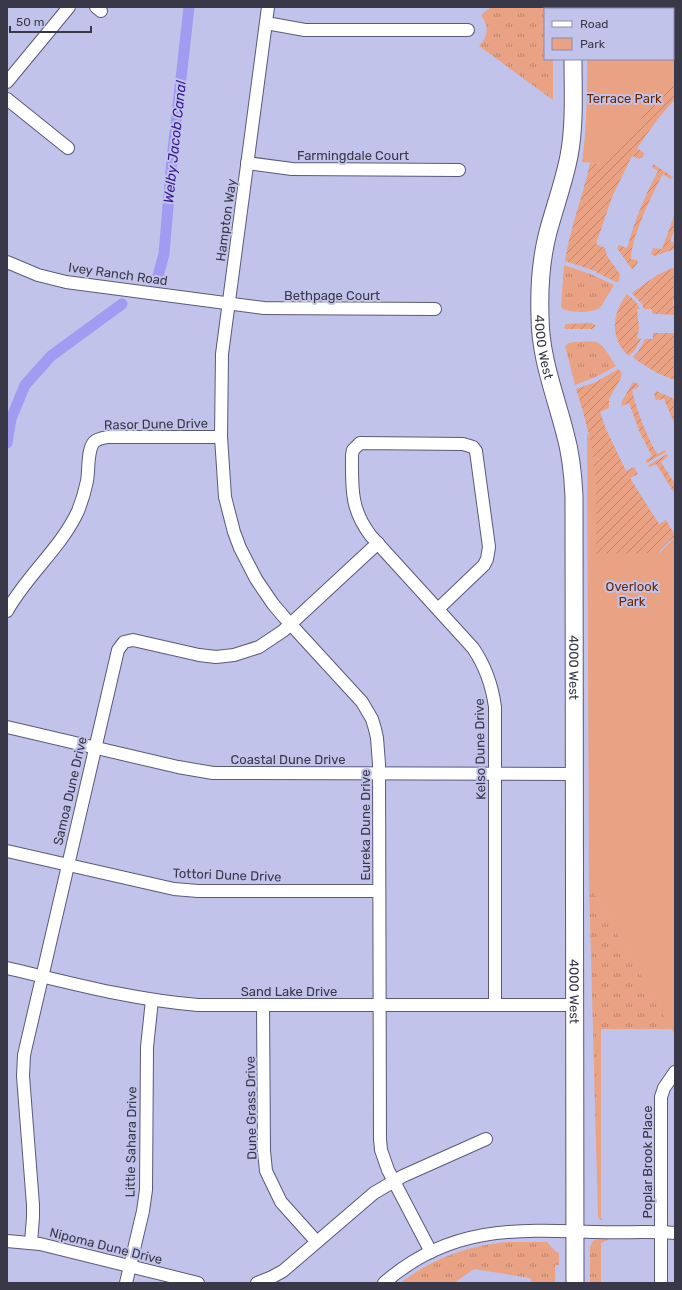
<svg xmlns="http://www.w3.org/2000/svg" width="682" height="1290" font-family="Rubik,sans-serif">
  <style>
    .grass { fill: url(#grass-tufts) }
    .park { fill: #e9a283 }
    .garden { fill: url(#garden-furrows) }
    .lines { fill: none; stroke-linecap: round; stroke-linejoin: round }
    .canal { stroke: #9f9cf1; stroke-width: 11 }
    .street-casing { stroke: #5a597d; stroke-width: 14 }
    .secondary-casing { stroke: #5a597d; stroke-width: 19 }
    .street { stroke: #fff; stroke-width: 12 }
    .secondary { stroke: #fff; stroke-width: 17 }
    .labels { text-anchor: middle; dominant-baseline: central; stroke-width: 4; stroke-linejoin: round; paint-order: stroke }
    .park-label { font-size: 13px; fill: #6d2700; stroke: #c2c3eb }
    .street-label { font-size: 13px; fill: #383848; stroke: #c2c3eb }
    .water-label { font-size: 14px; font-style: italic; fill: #391693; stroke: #c2c3eb }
  </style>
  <defs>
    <pattern id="grass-tufts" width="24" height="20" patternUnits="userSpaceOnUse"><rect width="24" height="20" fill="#e9a283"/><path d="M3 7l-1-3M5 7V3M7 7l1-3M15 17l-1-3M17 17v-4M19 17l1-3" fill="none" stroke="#be856d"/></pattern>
    <pattern id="garden-furrows" width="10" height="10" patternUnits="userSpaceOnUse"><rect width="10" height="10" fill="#e9a283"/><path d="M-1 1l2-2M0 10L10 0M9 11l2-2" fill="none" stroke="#be856d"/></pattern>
  </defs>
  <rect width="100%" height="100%" fill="#c2c3eb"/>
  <g class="grass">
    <path d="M491 7H553V9H545V59H553V100L479 46C489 36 489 26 481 15Z"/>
    <path d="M564 265 593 275 614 285 600 308C590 313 573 313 563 309L561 307Z"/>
    <path d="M575 342C582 342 589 341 595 342 604 343 611 360 616 366L598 376 575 385 565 346 569 343Z"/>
    <path d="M589 884 672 1029H601V1218L603 1220H600L598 1216Z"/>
    <path d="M599 1238H612L601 1243V1283H590V1247L593 1241Z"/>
    <path d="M506 1242H547L555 1251 559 1253V1265H555V1283H532L530 1278 474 1269 454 1283H400C432 1259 466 1246 506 1242Z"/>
  </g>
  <g class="park">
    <path d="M587 7H675V95L624 166 582 162C587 128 587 94 587 59H673V9H587Z"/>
    <path d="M587 433 659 553 675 537V577L674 578 675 581V1035L589 884Z"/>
  </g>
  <g class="garden">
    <path d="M675 80V99L656 121 637 148 644 153 643 157 639 159 632 156 612 197 596 244 605 248 607 256 620 274 619 281 616 282 592 270 565 261C570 228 583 196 590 163L604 164 626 142 652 102Z"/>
    <path d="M653 164 673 177 670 179 663 174C652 194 631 238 631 259L637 260 638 262 633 269 631 268 617 248 619 245 627 248C635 221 644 196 658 171L652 167Z"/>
    <path d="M675 213V228L670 241 675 243V249L654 256 651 254 653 248 662 249Z"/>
    <path d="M675 267V300L673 301V306H674L675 315 656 314H653L651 309H644L642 304 632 293 657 275Z"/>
    <path d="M627 294 635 301 640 309H637L639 328 637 338 641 339 635 350 629 356C609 338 612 313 627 294Z"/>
    <path d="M592 323 595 325V327L592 329H566L564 328 566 324Z"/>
    <path d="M653 333H675V341H674V346H675V380C660 375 645 367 633 357L638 352 645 339H653Z"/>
    <path d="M618 369 622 373 621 378 609 399V408L600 412 606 429 626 471 634 467 638 474 630 478 659 524 666 520 675 535V537L669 541 657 553 596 554C596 521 598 487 593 455 589 432 583 410 576 389L596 382Z"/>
    <path d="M633 382 638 384 639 387 632 390C637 412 646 434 657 454L665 450 666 452 646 463V460L652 456 640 433 629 403 622 406 621 403Z"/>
    <path d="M656 391 675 399 674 409 675 425 664 399 656 400 654 394Z"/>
    <path d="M667 454 668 456 661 462 675 484V494L656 464 650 467 647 466Z"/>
  </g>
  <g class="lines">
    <g class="canal">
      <path d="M158 276 164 254 172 159 189 7"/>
      <path d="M7 443 11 419 25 385 51 356 122 304"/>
    </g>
    <g class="street-casing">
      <g id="street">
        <path d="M96 7 101 11"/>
        <path d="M268 7 222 354 221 437 225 497 234 532 240 548 256 579 273 604 284 617 362 702 372 719 375 729 377 738 379 764 380 1139 381 1150 388 1170 431 1252"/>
        <path d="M266 23 305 30H468"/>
        <path d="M7 82 69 7"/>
        <path d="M7 99 68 148"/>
        <path d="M247 163 292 169 459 170"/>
        <path d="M7 262 38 275 66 282 264 308 435 309"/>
        <path d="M438 609 484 565 487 559 489 547 476 451 473 447 463 444 360 443 353 450 352 455C352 487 350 509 371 536L473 648C486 667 492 685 495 707V1005"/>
        <path d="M7 611C27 575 61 548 78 511 82 501 85 491 87 481 89 471 87 450 94 442 97 439 103 438 108 437H221"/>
        <path d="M7 727 178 767 213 773 574 774"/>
        <path d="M7 851 174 889 198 891H379"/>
        <path d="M7 968C70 983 133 1000 198 1005H575"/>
        <path d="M263 1005 264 1151 266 1171 281 1202 316 1241"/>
        <path d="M7 1241 40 1244 198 1283"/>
        <path d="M31 1243 33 1217V1205L23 1076 24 1055 118 650 124 642 133 640 199 655 216 657 234 655 259 647 283 631 378 543"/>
        <path d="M126 1283 143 1211 146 1190 147 1047 152 1000"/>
        <path d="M257 1283 272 1277 283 1271 374 1193 403 1176 486 1139"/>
        <path d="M384 1283C449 1226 515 1229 596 1232 622 1233 649 1231 675 1233"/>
        <path d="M661 1283V1097L664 1088 675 1072"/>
      </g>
    </g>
    <g class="secondary-casing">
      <g id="secondary">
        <path d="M573 7V9"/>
        <path id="s1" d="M573 59C573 91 575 124 569 156 564 182 555 206 548 232 541 259 539 287 540 316 540 357 555 394 565 433 571 454 573 475 574 496L575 1283"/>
      </g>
    </g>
    <use href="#street" class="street"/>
    <use href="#secondary" class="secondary"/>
  </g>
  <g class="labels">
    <g class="park-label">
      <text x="624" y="98">Terrace Park</text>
      <text x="632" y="586">Overlook<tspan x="632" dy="15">Park</tspan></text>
    </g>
    <g class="street-label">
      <text x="353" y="155">Farmingdale Court</text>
      <text transform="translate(226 220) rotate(-82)">Hampton Way</text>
      <text transform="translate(118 274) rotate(8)">Ivey Ranch Road</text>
      <text x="332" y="295">Bethpage Court</text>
      <text stroke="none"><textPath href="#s1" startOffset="292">4000 West</textPath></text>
      <text transform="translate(156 424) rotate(-1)">Rasor Dune Drive</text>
      <text stroke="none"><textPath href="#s1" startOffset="616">4000 West</textPath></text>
      <text transform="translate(480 749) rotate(-91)">Kelso Dune Drive</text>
      <text x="288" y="759">Coastal Dune Drive</text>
      <text transform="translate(70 791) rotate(-77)">Samoa Dune Drive</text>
      <text transform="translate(365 825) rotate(-90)">Eureka Dune Drive</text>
      <text transform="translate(227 875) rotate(2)">Tottori Dune Drive</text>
      <text x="289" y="991">Sand Lake Drive</text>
      <text stroke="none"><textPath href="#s1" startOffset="940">4000 West</textPath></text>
      <text transform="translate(251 1108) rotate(-91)">Dune Grass Drive</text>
      <text transform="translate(131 1142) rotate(-89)">Little Sahara Drive</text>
      <text transform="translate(647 1162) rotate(-90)">Poplar Brook Place</text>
      <text transform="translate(106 1246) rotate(14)">Nipoma Dune Drive</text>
    </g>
    <g class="water-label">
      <text transform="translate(175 142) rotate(-84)">Welby Jacob Canal</text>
    </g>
  </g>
  <rect width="682" height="1290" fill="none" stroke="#383848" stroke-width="16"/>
  <rect x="544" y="8" width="130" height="52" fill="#c2c3eb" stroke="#8b8baa"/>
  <rect x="552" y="21" width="20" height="6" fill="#ffffff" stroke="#8b8baa"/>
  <text x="580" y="28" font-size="12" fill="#383848">Road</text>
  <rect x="552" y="38" width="20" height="12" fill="#e9a283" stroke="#8b8baa"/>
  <text x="580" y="48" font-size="12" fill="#383848">Park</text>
  <path d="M10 26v6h81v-6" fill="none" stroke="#383848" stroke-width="2"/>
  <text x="16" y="26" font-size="12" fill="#383848" stroke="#c2c3eb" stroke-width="3" paint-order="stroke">50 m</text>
</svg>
